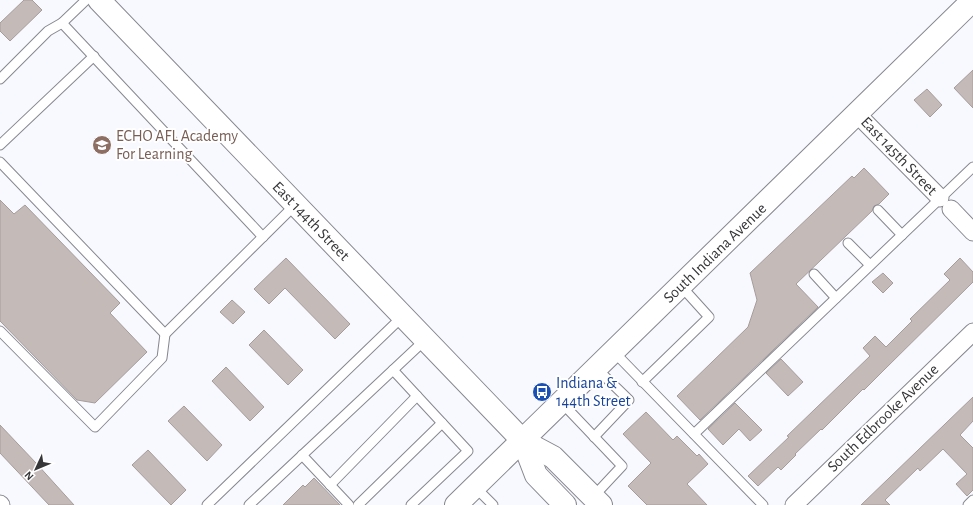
<svg xmlns="http://www.w3.org/2000/svg" width="973" height="505" font-family="'Alegreya Sans',sans-serif">
  <style>
    .building { fill: #c4bab8; stroke: #a69d9b }
    .lines { fill: none; stroke-linecap: round; stroke-linejoin: round }
    .lane-casing { stroke: #87878f; stroke-width: 11 }
    .street-casing { stroke: #87878f; stroke-width: 19 }
    .secondary-casing { stroke: #87878f; stroke-width: 24 }
    .lane { stroke: #fff; stroke-width: 9 }
    .street { stroke: #fff; stroke-width: 17 }
    .secondary { stroke: #fff; stroke-width: 22 }
    .labels { text-anchor: middle; dominant-baseline: central; stroke-width: 4; stroke-linejoin: round; paint-order: stroke }
    .education-label { font-size: 16px; fill: #785e54; stroke: #fff; text-anchor: start }
    .street-label { font-size: 16px; fill: #363639; stroke: #fff }
    .transit-label { font-size: 16px; fill: #164399; stroke: #fff; text-anchor: start }
  </style>
  <rect width="100%" height="100%" fill="#f8f8ff"/>
  <g class="building">
    <path d="M24 0H32L42 10 10 41 0 31V23Z"/>
    <path d="M973 70V108L954 88Z"/>
    <path d="M927 89 942 105 930 117 914 100Z"/>
    <path d="M864 168 889 194 879 204 874 206 872 211 796 284 818 307 700 420 677 396 748 327 757 300 750 273 852 176 854 178Z"/>
    <path d="M0 200 14 214 25 205 120 303 110 313 147 352 95 403 77 400 0 321Z"/>
    <path d="M286 258 350 324 335 339 285 288 269 304 254 289Z"/>
    <path d="M960 258 973 272V282L884 370 864 390 863 389 822 430 821 429 795 454 796 455 781 470 778 467 758 486 748 476 789 437 787 436 870 356 863 348 875 336 886 347 912 321 910 319 950 280 944 274Z"/>
    <path d="M883 273 893 283 883 293 872 282Z"/>
    <path d="M232 300 245 312 233 324 220 312Z"/>
    <path d="M264 330 303 370 288 385 249 345Z"/>
    <path d="M781 359 803 382 788 396 766 373Z"/>
    <path d="M226 367 264 407 250 421 212 381Z"/>
    <path d="M973 397V421L960 435 973 448V490L967 496 956 484 967 474 943 449 920 471 918 468 885 500 890 505H861Z"/>
    <path d="M735 403 762 430 750 441 739 429 723 445 708 429Z"/>
    <path d="M184 406 222 445 207 461 168 421Z"/>
    <path d="M646 412 673 440 677 436 697 456 699 454 708 464 687 484 707 505H647L628 486 651 463 623 434Z"/>
    <path d="M0 425 36 463 74 505H49L0 453Z"/>
    <path d="M148 450 186 490 171 505 132 465Z"/>
    <path d="M314 478 340 505H283L303 485 305 487Z"/>
  </g>
  <g class="lines">
    <g class="lane-casing">
      <g id="lane">
        <path d="M62 23 263 237"/>
        <path d="M0 79 48 31 62 23 86 0"/>
        <path d="M0 145 94 56"/>
        <path d="M0 162 165 334 295 205"/>
        <path d="M878 210 902 235"/>
        <path d="M848 243 870 265"/>
        <path d="M814 274 836 298"/>
        <path d="M0 331 95 427 162 358 165 334"/>
        <path d="M614 352 763 505"/>
        <path d="M393 370 468 451 411 505"/>
        <path d="M642 382 709 317 681 286"/>
        <path d="M562 403 622 466 593 497"/>
        <path d="M694 434 973 167"/>
        <path d="M594 437 629 400 597 369"/>
        <path d="M302 455 349 505"/>
        <path d="M330 485 417 396"/>
        <path d="M475 487 493 505"/>
        <path d="M207 505 403 316"/>
        <path d="M249 505 425 340"/>
        <path d="M358 505 442 423"/>
        <path d="M968 505 973 500"/>
      </g>
    </g>
    <g class="street-casing">
      <g id="street">
        <path d="M857 114 940 198"/>
        <path d="M951 209 973 232"/>
        <path d="M0 504 1 505"/>
        <path d="M794 505 973 332"/>
      </g>
    </g>
    <g class="secondary-casing">
      <g id="secondary">
        <path d="M99 0 523 441 553 457 601 505"/>
        <path d="M523 441 536 475 565 505"/>
        <path d="M456 505 973 0"/>
      </g>
    </g>
    <use href="#lane" class="lane"/>
    <use href="#street" class="street"/>
    <use href="#secondary" class="secondary"/>
  </g>
  <defs>
    <g id="school-disc" transform="scale(1)"><circle r="9.5" fill="#8d6e63" stroke="#fff"/><path d="M0-5L7-2L0 1L-7-2ZM-4 1L0 2.5L4 1V4Q0 6-4 4Z" fill="#fff"/></g>
    <g id="bus-disc" transform="scale(1)"><circle r="9.5" fill="#1a4fb4" stroke="#fff"/><path d="M-5-6H5V4H4V6H2V4H-2V6H-4V4H-5ZM-3.5-4V0h7V-4ZM-3.5 1.2v1.5H-2V1.2ZM2 1.2v1.5H3.5V1.2Z" fill="#fff"/></g>
  </defs>
  <g fill-rule="evenodd">
    <use href="#school-disc" x="102" y="145"/>
    <use href="#bus-disc" x="542" y="392"/>
  </g>
  <g class="labels">
    <g class="education-label">
      <text x="116" y="136">ECHO AFL Academy<tspan x="116" dy="18">For Learning</tspan></text>
    </g>
    <g class="street-label">
      <text transform="translate(899 156) rotate(46)">East 145th Street</text>
      <text transform="translate(311 221) rotate(46)">East 144th Street</text>
      <text transform="translate(715 253) rotate(-44)">South Indiana Avenue</text>
      <text transform="translate(883 418) rotate(-44)">South Edbrooke Avenue</text>
    </g>
    <g class="transit-label">
      <text x="556" y="383">Indiana &amp;<tspan x="556" dy="18">144th Street</tspan></text>
    </g>
  </g>
  <g transform="translate(36 469) rotate(226)" stroke="#ffffff" stroke-width="3" paint-order="stroke">
  <path d="M0-3L7 15L0 10L-7 15Z" fill="#363639"/>
  <text y="-6" font-size="11" font-weight="bold" text-anchor="middle" fill="#363639">N</text>
  </g>
</svg>
